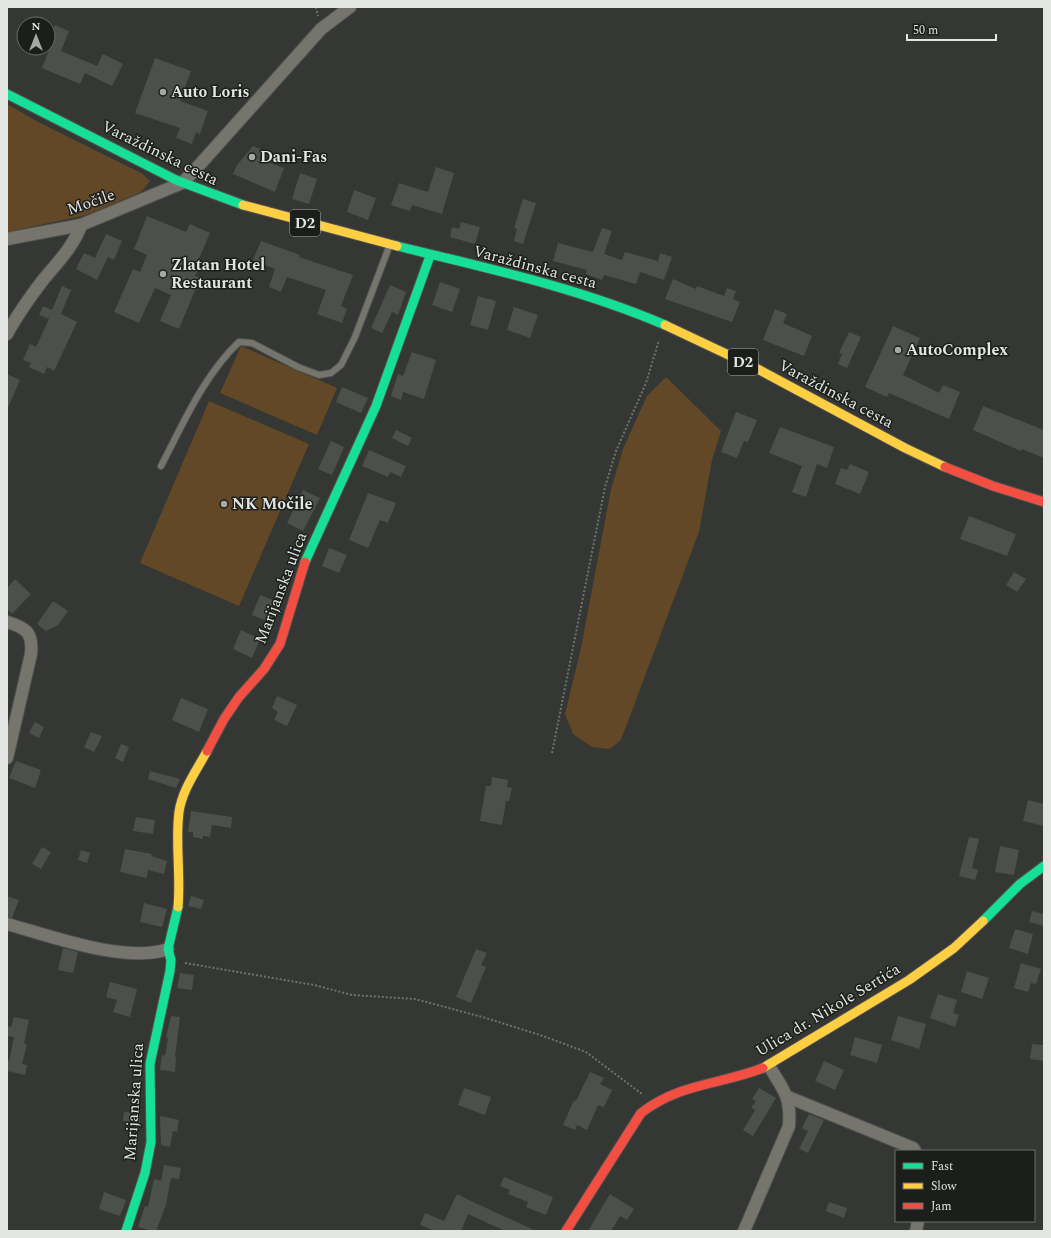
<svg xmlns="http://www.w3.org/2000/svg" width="1051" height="1238" font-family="Spectral,serif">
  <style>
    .green { fill: #624826 }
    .building { fill: #4c504d }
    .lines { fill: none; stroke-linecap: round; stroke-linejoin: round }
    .lane-casing { stroke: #505250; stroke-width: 8 }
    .street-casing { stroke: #505250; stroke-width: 14 }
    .fast-casing { stroke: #505250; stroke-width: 11 }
    .slow-casing { stroke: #505250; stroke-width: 11 }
    .jam-casing { stroke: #505250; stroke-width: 11 }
    .path { stroke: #70726c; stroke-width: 2; stroke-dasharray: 2 2; stroke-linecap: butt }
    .lane { stroke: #75756d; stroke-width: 6 }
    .street { stroke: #75756d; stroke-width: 12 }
    .fast { stroke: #16e098; stroke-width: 9 }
    .slow { stroke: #ffcf43; stroke-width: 9 }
    .jam { stroke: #f24e42; stroke-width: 9 }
    .poi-dot { fill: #a5a8a4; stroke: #1c1e1c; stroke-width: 1.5 }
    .labels { text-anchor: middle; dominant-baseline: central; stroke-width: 3; stroke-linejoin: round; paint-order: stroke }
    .shield { fill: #1c1e1c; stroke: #a7a9a6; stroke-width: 1 }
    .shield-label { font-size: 15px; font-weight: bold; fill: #e2e5e1 }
    .poi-label { font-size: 16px; font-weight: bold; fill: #e2e5e1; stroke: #1c1e1c; text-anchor: start }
    .street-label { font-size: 16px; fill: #e2e5e1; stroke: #1c1e1c }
  </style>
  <rect width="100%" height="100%" fill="#343733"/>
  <g class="green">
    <path d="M7 104 40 123 143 174 150 181 141 192 86 215 7 232Z"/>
    <path d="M241 346 337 388 317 435 220 393Z"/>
    <path d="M666 377 721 431 712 460 699 532 621 740 610 749 592 747 573 734 565 714 581 648 611 489 623 449 647 396Z"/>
    <path d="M209 401 309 444 239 606 140 563Z"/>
  </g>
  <g class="building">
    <path d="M55 25 69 31 61 51 97 66 103 54 123 64 112 86 85 73 80 84 42 68 51 45 48 44V41Z"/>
    <path d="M155 58 191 71 180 101 208 111 200 134 196 132 192 144 176 138 180 128 135 113Z"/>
    <path d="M253 146 263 150 259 159 284 168 275 192 233 174 237 165Z"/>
    <path d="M436 167 454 173 442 214 412 205 410 211 391 205 399 183 428 192Z"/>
    <path d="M300 173 317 179 309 204 292 199Z"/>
    <path d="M354 190 376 198 368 220 347 212Z"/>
    <path d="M523 199 536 203 523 244 514 241 517 229 514 228Z"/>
    <path d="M147 216 186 232 190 224 210 233 198 261 201 262 195 276 200 278 179 329 160 321 171 295 155 288 139 323 114 312 133 269 140 272 147 255 134 249Z"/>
    <path d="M461 222 480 227 475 244 450 237 452 227 459 229Z"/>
    <path d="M602 228 612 231 604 254 622 260 625 252 658 261 660 253 672 257 664 280 640 272 636 284 604 275 602 280 586 274 587 270 553 261 558 243 593 252Z"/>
    <path d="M106 234 122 241 114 260 108 257 97 280 76 269 84 253 95 258Z"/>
    <path d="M261 241 300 255 299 257 353 275 341 306 347 309 342 323 317 314 326 290 287 277 281 292 269 287 275 269 253 260Z"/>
    <path d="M673 279 696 289 697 286 724 296 727 288 736 291 733 299 740 302 732 322 665 299Z"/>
    <path d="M440 282 460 289 452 312 432 305Z"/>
    <path d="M390 285 406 292 398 315 392 312 382 333 371 328Z"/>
    <path d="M62 286 71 290 61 314 77 322 54 371 47 367 44 374 29 367 31 363 23 360 30 344 36 347 49 319 39 315 43 306 52 310Z"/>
    <path d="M478 296 496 301 488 330 470 325Z"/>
    <path d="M514 307 538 315 530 338 507 330Z"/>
    <path d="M775 309 787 314 783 323 812 336 804 356 763 340Z"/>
    <path d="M893 326 920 338 903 375 939 393 943 385 960 392 949 419 889 393 887 397 865 387Z"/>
    <path d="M849 332 861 337 847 368 838 364 842 354 839 353Z"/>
    <path d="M412 352 436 360 424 399 403 392 401 400 391 396 398 374 403 376Z"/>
    <path d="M7 374 20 380 7 410Z"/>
    <path d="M342 387 368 398 361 413 336 402Z"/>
    <path d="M983 406 1044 430V458L1022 449 1021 451 973 430Z"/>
    <path d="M736 412 757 420 748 442 744 441 737 458 721 452Z"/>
    <path d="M780 427 834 447 827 468 817 464 806 497 792 492 802 466 769 453Z"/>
    <path d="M396 430 412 438 408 446 392 438Z"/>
    <path d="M331 441 344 447 332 475 318 469Z"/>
    <path d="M369 450 406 466 401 477 390 472 388 477 362 466Z"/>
    <path d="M850 464 869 472 860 494 835 484 841 468 847 470Z"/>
    <path d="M303 490 320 498 303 531 287 523Z"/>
    <path d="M368 493 396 503 388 523 380 520 368 548 349 540Z"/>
    <path d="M969 516 1016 534 1007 556 960 539Z"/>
    <path d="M329 548 347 555 339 573 322 566Z"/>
    <path d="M1014 572 1026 579 1017 592 1006 585Z"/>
    <path d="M15 579 31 594 12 614 7 609V588Z"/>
    <path d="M260 595 278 602 270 622 252 615Z"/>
    <path d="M53 601 68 611 58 625 46 631 37 624Z"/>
    <path d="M241 630 260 639 252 658 233 649Z"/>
    <path d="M277 696 297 705 287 726 274 720 278 712 272 708Z"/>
    <path d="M181 698 208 709 199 732 172 720Z"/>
    <path d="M35 722 44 727 39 738 29 733Z"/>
    <path d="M91 732 102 736 94 752 84 747Z"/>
    <path d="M121 744 129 747 123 762 115 758Z"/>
    <path d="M16 761 41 770 35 788 9 778Z"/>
    <path d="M150 771 180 779 176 788 148 779Z"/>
    <path d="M492 777 508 780 507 787 512 788 509 801H506L502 825 480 821 486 786H491Z"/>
    <path d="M1028 800 1044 804V826L1023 821Z"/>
    <path d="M191 811 232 817 231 828 212 825 210 837 203 836V839L193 837V832H188Z"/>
    <path d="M136 817 155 820 153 834 133 831Z"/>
    <path d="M969 837 979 839 972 868 978 870 975 880 959 876Z"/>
    <path d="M1000 846 1019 850 1014 875 995 872Z"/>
    <path d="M42 847 51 852 41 869 32 864Z"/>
    <path d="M125 849 152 854 151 856 167 861 164 874 148 870 147 878 120 872Z"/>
    <path d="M81 850 90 853 87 863 78 860Z"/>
    <path d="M7 896 19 900 12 918 7 917Z"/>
    <path d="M191 896 204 900 201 909 188 906Z"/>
    <path d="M144 903 167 909 162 927 140 922Z"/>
    <path d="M1032 911 1044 914V926L1029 922Z"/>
    <path d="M1015 929 1033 934 1028 954 1009 948Z"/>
    <path d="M63 948 78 952 73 973 58 970Z"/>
    <path d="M476 949 487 953 481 965 486 967 471 1003 456 997Z"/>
    <path d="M1021 963 1041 969 1036 984 1031 983 1028 992 1014 988Z"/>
    <path d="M967 971 989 978 982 999 961 992Z"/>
    <path d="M180 973 194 975 192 990 177 988Z"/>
    <path d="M110 982 137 989 130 1017 113 1012 117 1000 106 997Z"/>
    <path d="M938 994 957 1000 953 1013 959 1015 955 1027 930 1018Z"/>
    <path d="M171 1016 180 1017 175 1057H176L175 1072 160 1070 162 1055 165 1056 168 1038 166 1037Z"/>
    <path d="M898 1016 926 1024 919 1049 891 1040Z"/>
    <path d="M14 1017 29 1020 24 1044H27L22 1064 27 1065 25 1075 7 1071V1061H9L14 1037 7 1036V1026L11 1027Z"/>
    <path d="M855 1037 882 1045 877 1063 850 1055Z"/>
    <path d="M1032 1044 1044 1045V1061L1030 1059Z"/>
    <path d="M824 1061 844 1070 835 1090 815 1081Z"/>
    <path d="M590 1072 604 1078 600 1084 612 1090 604 1107 598 1105 587 1130 577 1125 575 1130 563 1125 574 1100 576 1101Z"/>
    <path d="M464 1088 491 1097 485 1115 458 1105Z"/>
    <path d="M759 1088 776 1098 753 1136 743 1130 755 1110 751 1108 756 1101 752 1099Z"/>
    <path d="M124 1112 140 1114V1123L123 1121Z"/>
    <path d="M809 1114 824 1120 808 1153 799 1149 808 1131 802 1128Z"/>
    <path d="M160 1116 179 1120 177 1132 173 1131 170 1147 161 1145Z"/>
    <path d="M164 1165 181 1168 179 1179 171 1178 166 1205 156 1231H152L138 1227 145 1206 148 1207 154 1179 161 1181Z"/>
    <path d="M504 1177 553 1197 546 1215 526 1207 528 1202 508 1194 510 1190 500 1186Z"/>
    <path d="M104 1192 126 1200 120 1216 99 1209Z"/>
    <path d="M457 1194 471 1201 536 1231H505L468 1214 461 1231H435L420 1225 425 1213 444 1221Z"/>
    <path d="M610 1194 634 1209 627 1220 620 1216 611 1231H588Z"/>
    <path d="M829 1202 847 1208 844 1218 826 1211Z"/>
  </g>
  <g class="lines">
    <g class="lane-casing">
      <path id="lane" d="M161 466C183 424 204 375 239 342L252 343 298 367 319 375 331 373 341 365 355 337 389 247"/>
    </g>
    <g class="street-casing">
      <g id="street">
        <path d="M7 239 81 225 182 183 194 171 321 29 350 7"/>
        <path d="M7 334C17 315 30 297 43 280 57 263 74 246 81 225"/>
        <path d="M7 622C27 628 33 633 31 654L7 758"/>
        <path d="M7 924C51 936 125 964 168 949"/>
        <path d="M788 1097 913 1148 915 1151"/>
        <path d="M744 1231 789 1126C791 1096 784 1091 769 1066"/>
        <path d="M916 1231 918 1221"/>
      </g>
    </g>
    <g class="fast-casing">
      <g id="fast">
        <path d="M7 94 176 180 243 205"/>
        <path d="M397 246C487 268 579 288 665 325"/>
        <path d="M305 562 376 406 430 256"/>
        <path d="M983 921 1020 884 1044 866"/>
        <path d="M126 1231 145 1173 151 1142 150 1064 170 971 171 960 168 949 178 907"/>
      </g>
    </g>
    <g class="slow-casing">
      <g id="slow">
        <path d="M243 205 397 246"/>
        <path d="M665 325 754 367 905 448 945 467"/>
        <path d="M178 907C181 875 175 843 179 812 182 790 197 770 207 751"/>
        <path d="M763 1068 909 980 954 948 983 921"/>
      </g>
    </g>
    <g class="jam-casing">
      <g id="jam">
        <path d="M945 467 993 486 1044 502"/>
        <path d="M207 751 224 719 239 697 264 669 280 644 305 562"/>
        <path d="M566 1231 641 1113C680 1083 719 1085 763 1068"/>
      </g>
    </g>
    <g class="path">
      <path d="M316 7 318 16"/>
      <path d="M552 753 605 487 616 451 646 383 659 340"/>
      <path d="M185 963 314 985 352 995 415 999 486 1018 543 1036 586 1052 642 1094"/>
    </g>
    <use href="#lane" class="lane"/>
    <use href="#street" class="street"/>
    <use href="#fast" class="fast"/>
    <use href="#slow" class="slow"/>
    <use href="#jam" class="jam"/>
  </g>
  <g class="poi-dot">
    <circle cx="163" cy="92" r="4"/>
    <circle cx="252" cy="157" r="4"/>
    <circle cx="163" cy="274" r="4"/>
    <circle cx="898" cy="350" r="4"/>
    <circle cx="224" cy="504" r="4"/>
  </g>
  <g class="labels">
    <g class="shield">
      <rect x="290" y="210" width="30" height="26" rx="3"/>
      <rect x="728" y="349" width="30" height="26" rx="3"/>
    </g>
    <g class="shield-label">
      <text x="305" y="223">D2</text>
      <text x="743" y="362">D2</text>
    </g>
    <g class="poi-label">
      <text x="171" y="92">Auto Loris</text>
      <text x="260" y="157">Dani-Fas</text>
      <text x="171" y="265">Zlatan Hotel<tspan x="171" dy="18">Restaurant</tspan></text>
      <text x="906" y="350">AutoComplex</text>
      <text x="232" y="504">NK Močile</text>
    </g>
    <g class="street-label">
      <text transform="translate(160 153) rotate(26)">Varaždinska cesta</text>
      <text transform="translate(91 202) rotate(-19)">Močile</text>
      <text transform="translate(535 267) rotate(15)">Varaždinska cesta</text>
      <text transform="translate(836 394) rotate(28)">Varaždinska cesta</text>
      <text transform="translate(281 588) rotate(-69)">Marijanska ulica</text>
      <text transform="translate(828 1010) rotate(-31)">Ulica dr. Nikole Sertića</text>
      <text transform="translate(134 1102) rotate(-86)">Marijanska ulica</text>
    </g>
  </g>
  <rect width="1051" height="1238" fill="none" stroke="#e2e5e1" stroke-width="16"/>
  <rect x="895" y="1150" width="140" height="72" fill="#1c1e1c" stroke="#6b6e6b"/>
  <rect x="903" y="1163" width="20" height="6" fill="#16e098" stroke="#6b6e6b"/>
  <text x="931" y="1170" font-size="12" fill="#e2e5e1">Fast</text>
  <rect x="903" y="1183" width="20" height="6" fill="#ffcf43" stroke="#6b6e6b"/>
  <text x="931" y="1190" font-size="12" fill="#e2e5e1">Slow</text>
  <rect x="903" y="1203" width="20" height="6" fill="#f24e42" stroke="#6b6e6b"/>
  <text x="931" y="1210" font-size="12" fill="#e2e5e1">Jam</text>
  <g transform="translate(36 36)"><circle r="19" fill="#1c1e1c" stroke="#6b6e6b"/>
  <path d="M0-3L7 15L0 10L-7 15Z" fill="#a5a8a4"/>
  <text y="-6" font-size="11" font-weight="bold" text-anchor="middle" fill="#e2e5e1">N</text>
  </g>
  <path d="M907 34v6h89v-6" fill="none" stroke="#e2e5e1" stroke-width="2"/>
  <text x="913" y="34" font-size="12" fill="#e2e5e1" stroke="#1c1e1c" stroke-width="3" paint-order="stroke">50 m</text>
</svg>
